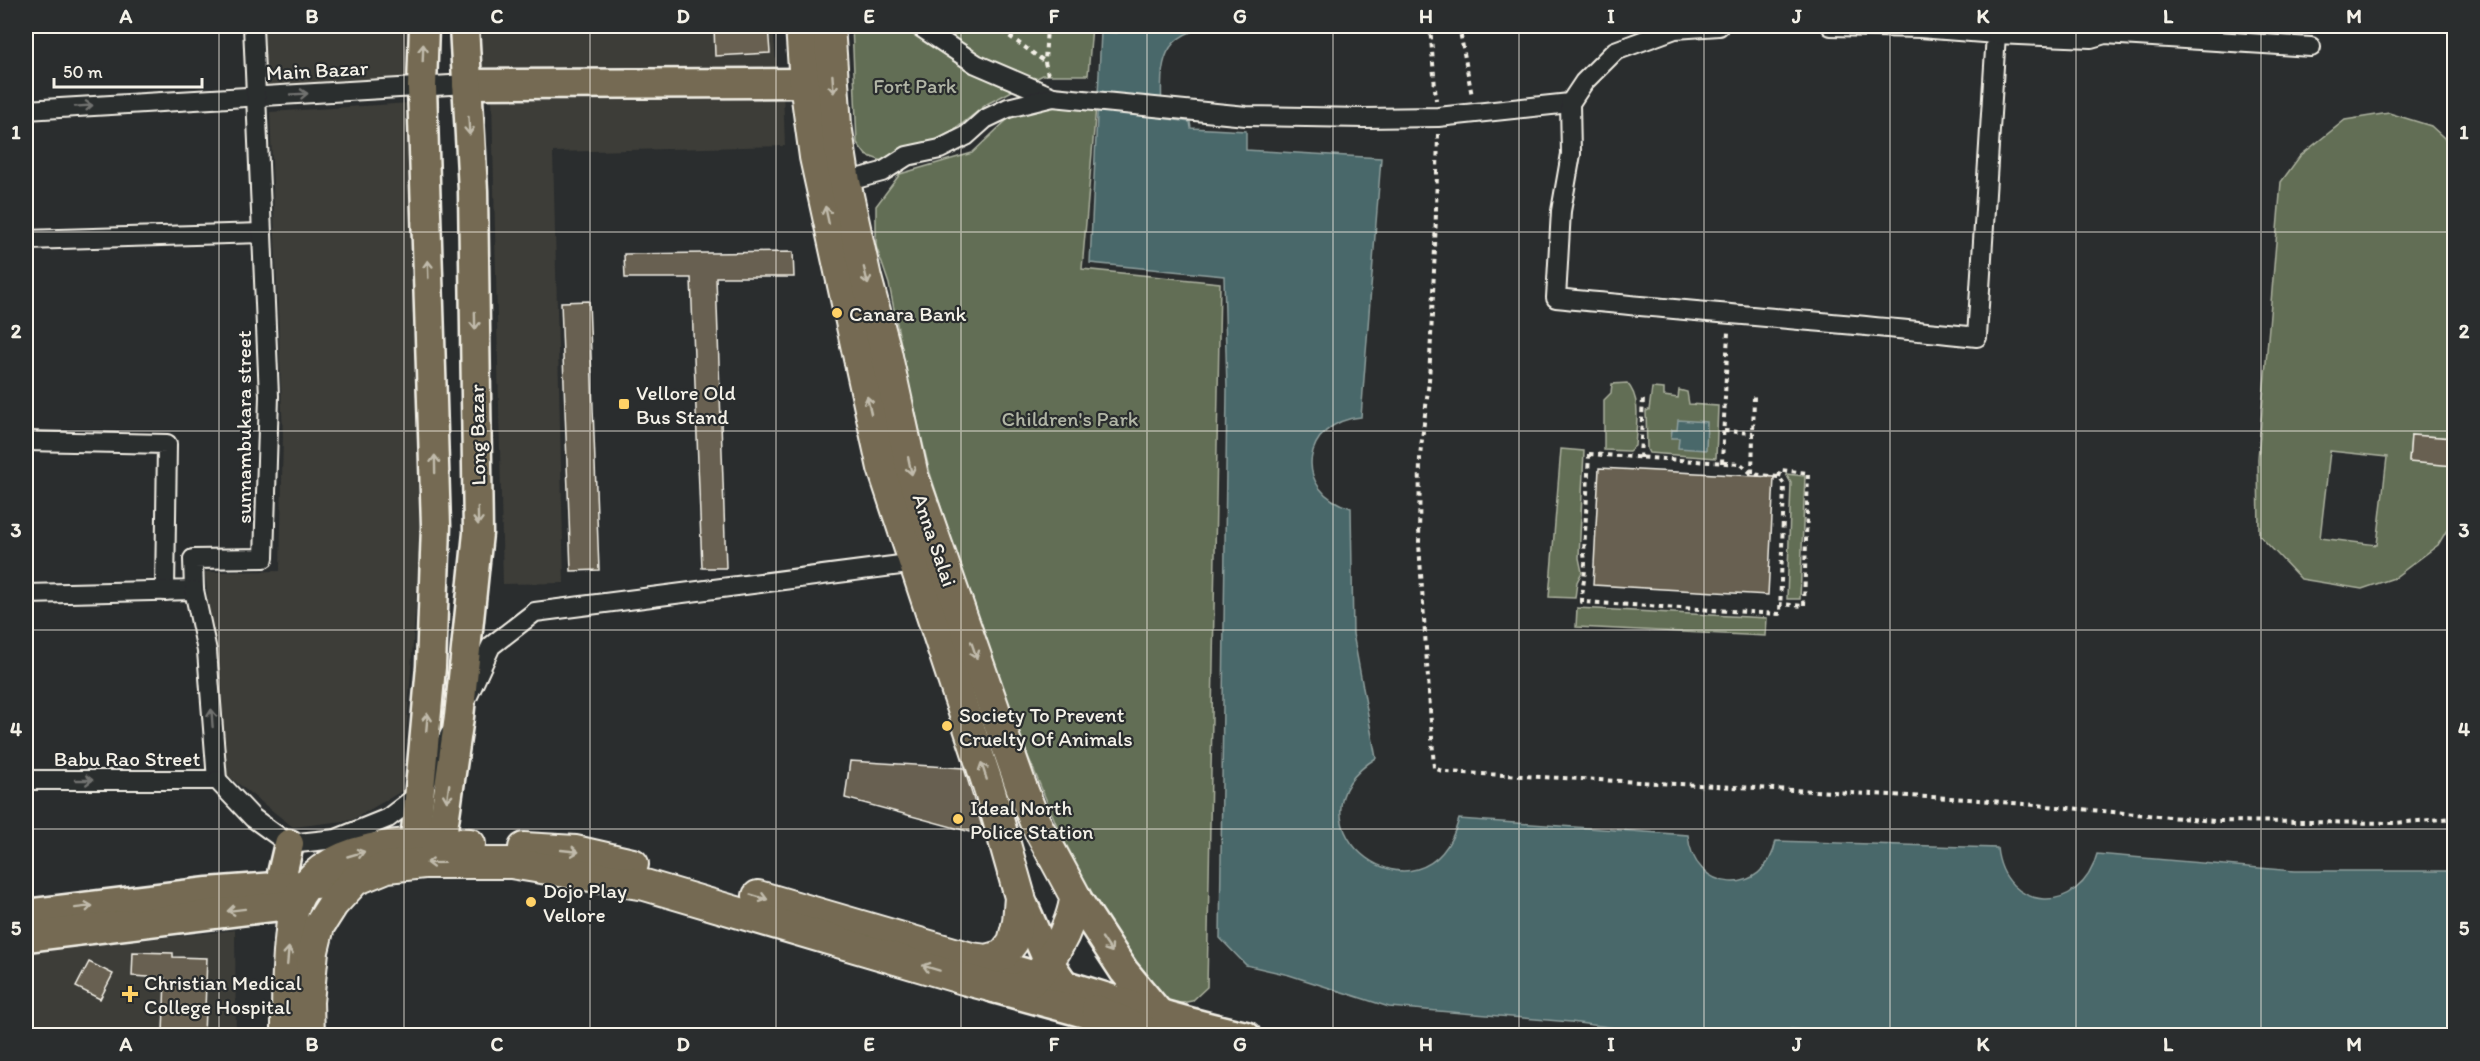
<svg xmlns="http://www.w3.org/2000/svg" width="2480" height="1061" font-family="Itim,sans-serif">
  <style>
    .built { fill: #3d3d38 }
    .green { fill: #626e55; stroke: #abb09e; stroke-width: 1.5; fill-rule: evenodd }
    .water { fill: #49676a; stroke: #8d9e9c; stroke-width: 1.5 }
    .building { fill: #686151; stroke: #f4f1e8; stroke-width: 1.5 }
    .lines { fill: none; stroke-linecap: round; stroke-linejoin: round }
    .minor-casing { stroke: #f4f1e8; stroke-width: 22 }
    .primary-casing { stroke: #f4f1e8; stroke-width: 33 }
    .trunk-casing { stroke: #f4f1e8; stroke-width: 34 }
    .path { stroke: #f4f1e8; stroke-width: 4; stroke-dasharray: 4.5 4.5; stroke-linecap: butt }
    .minor { stroke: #2a2d2e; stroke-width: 18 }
    .primary { stroke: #746b52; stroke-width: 28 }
    .trunk { stroke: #746b52; stroke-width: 30 }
    .oneway { stroke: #c1bbac }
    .oneway2 { stroke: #71726f }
    .grid { fill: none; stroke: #f4f1e8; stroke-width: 1.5; stroke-opacity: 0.55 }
    .poi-dot { fill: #ffd166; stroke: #2a2d2e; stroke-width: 2 }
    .labels { text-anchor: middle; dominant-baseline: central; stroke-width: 4.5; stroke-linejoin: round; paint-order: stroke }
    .street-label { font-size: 21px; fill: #f4f1e8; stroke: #2a2d2e }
    .park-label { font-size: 21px; fill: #b2b6a6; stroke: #2a2d2e }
    .poi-label { font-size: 21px; fill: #f4f1e8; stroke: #2a2d2e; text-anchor: start }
    .neatline { fill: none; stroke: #f4f1e8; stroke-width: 2 }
    .grid-label { font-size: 20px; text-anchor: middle; font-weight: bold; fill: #f4f1e8 }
  </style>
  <rect width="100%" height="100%" fill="#2a2d2e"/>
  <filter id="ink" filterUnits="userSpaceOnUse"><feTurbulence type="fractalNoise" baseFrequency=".0167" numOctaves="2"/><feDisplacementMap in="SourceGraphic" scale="12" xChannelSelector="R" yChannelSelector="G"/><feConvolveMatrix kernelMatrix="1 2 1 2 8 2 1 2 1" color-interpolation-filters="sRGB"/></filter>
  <g filter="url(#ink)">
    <g class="built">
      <path d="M264 26H408V79L265 86Z"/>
      <path d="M472 26H773L777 74 475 75Z"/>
      <path d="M783 91 785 146 553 152 564 583 503 584 492 97Z"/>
      <path d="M410 103 420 547 402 791 352 820 293 827 227 775 205 572 280 571 283 436 270 112Z"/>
      <path d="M235 930 236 1035H26V952Z"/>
    </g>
    <g class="green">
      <path d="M852 26H1092L1088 75H1043L987 104 953 131 934 141 907 147 898 156 882 161 866 155 857 143Z"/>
      <path d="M1052 104 1096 106 1082 269 1220 283 1207 987 1192 1001 1176 1004 1154 995 1104 915 1060 833 998 684 930 473 910 390 889 284 876 246V206L900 174 972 153 1009 118Z"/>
      <path d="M2389 113 2431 126 2454 147V438L2411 435 2409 461 2454 466 2453 520 2438 545 2394 578 2362 589 2301 579 2259 535 2258 459 2281 182 2300 156 2345 120ZM2330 451 2387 457 2377 545 2320 538Z"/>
      <path d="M1627 383C1642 399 1636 426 1635 446L1629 451 1604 450V400L1611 393 1612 384Z"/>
      <path d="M1652 388 1664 389V396L1678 398 1679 390 1687 392 1689 404 1718 406 1716 458 1649 453 1647 449 1646 411 1649 410Z"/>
      <path d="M1561 449 1584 451 1579 558 1582 572 1577 582 1575 598 1549 597Z"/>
      <path d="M1786 474 1805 476 1800 599H1787L1791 483Z"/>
      <path d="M1577 608 1767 618 1766 636 1576 627Z"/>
    </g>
    <g class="water">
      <path d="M1118 26H1217C1155 32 1161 69 1162 118L1190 122 1191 128 1246 131V150L1381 158 1361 417C1301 422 1292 492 1351 508L1353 634 1376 758C1273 824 1425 938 1459 819L1688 835C1693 894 1765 899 1776 841L1997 848C2004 913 2081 917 2097 854L2294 871H2454V1035L1887 1036 1791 1029 1772 1035 1674 1036 1571 1022 1389 1007 1289 975 1246 965 1220 938 1227 390 1224 276 1090 263 1101 32 1117 33Z"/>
      <path d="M1678 420 1707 422 1706 450 1678 448 1679 438H1671L1672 430H1677Z"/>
    </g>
    <g class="building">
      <path d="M714 26H768L770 53 715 56Z"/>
      <path d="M793 252 794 277H716L726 568H702L691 278H625L624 254Z"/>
      <path d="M589 301 599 570 571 571 561 302Z"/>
      <path d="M2411 435 2454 438V466L2409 462Z"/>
      <path d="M1599 468 1774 477 1768 595 1593 585Z"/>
      <path d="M850 761 964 768 985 836 845 798Z"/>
      <path d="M133 952 173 953V957L207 958 204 1035 163 1033 165 978 132 976Z"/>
      <path d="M89 962 113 974 100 999 76 987Z"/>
    </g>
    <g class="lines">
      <g class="minor-casing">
        <g id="minor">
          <path d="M919 26 976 64 1053 97 1246 116 1364 118 1438 117 1570 103"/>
          <path d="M1719 26 1675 29 1615 51 1584 82 1570 103 1571 154 1561 211 1556 298C1696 312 1837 322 1977 337L1996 34 1920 28 1831 26"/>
          <path d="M1996 26V34L2091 38 2105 34 2311 47"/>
          <path d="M26 110 467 84"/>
          <path d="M845 182 882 172 907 156 940 149 966 136 985 119 1008 108 1053 97"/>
          <path d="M26 240 262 233"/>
          <path d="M26 441 167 444 165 591"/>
          <path d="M26 594 194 590 193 559 264 558 269 396 253 26"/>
          <path d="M468 696 491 646 535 612 916 563"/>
          <path d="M26 780H217L207 651 194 590"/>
          <path d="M217 780 253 818 289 844 336 839 388 818 421 793 450 734"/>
        </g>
      </g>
      <g class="primary-casing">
        <g id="primary">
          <path d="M467 84 805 83"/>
          <path d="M415 843 431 667 436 526 422 87 424 26"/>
          <path d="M441 843 459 717 478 533 473 191 464 26"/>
          <path d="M1075 896 1124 971 1158 1012"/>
          <path d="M1020 897 1048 961 1061 980"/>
          <path d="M271 902 279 887 289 844"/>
          <path d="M26 914 208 892 328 883"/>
          <path d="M26 937 288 905"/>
          <path d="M974 959C1065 982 1154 1016 1246 1036"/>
          <path d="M994 988 1114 1021"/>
          <path d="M1096 1009 1144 1030"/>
        </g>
      </g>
      <g class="trunk-casing">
        <g id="trunk">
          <path d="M524 848 576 851 633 864"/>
          <path d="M758 896 971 958 987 960 1003 955 1013 942 1018 922 1020 897 990 791 883 468 815 157 805 83 801 26"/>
          <path d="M287 1036C287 1000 287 966 291 931 292 922 292 911 295 904 321 841 413 841 470 844"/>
          <path d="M309 1036 308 1002 313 951 319 926 333 904 355 880 387 867 424 863H511L645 885 967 980C983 984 1001 991 1018 988 1044 982 1075 921 1075 896L1035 822 1021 786 913 476 886 352 866 278 845 182 836 125 829 26"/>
        </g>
      </g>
      <g class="path">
        <path d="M995 26 1044 61"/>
        <path d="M1047 26 1045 62 1048 75"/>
        <path d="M1430 26 1436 100"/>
        <path d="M1459 26 1472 96"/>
        <path d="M1438 134 1435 248 1429 381 1420 456 1419 544 1434 768 1445 772 1968 799 2214 821 2394 823 2454 818"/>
        <path d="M1724 431 1753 433"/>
        <path d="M1589 454 1741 464 1752 474 1779 477 1784 484 1780 614 1582 602C1582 585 1587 571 1584 554Z"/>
        <path d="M1640 458 1643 398"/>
        <path d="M1722 463 1728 331"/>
        <path d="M1752 473 1754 396"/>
        <path d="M1779 477 1781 470 1808 473 1804 606 1780 604"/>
      </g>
      <use href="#minor" class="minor"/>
      <use href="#primary" class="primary"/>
      <use href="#trunk" class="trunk"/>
    </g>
    <defs><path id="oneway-shaft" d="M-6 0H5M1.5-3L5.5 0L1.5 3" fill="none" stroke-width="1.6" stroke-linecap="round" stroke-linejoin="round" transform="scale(1.5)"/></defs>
    <g class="oneway">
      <use href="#oneway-shaft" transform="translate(423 53) rotate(-88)"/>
      <use href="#oneway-shaft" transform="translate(833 84) rotate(86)"/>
      <use href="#oneway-shaft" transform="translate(469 126) rotate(87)"/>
      <use href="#oneway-shaft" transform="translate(827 215) rotate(-102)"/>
      <use href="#oneway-shaft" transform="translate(428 269) rotate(-92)"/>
      <use href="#oneway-shaft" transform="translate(866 276) rotate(76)"/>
      <use href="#oneway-shaft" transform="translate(475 321) rotate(89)"/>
      <use href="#oneway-shaft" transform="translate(869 405) rotate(-103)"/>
      <use href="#oneway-shaft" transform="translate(435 464) rotate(-91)"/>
      <use href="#oneway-shaft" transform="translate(910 466) rotate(78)"/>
      <use href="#oneway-shaft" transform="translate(478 516) rotate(89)"/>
      <use href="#oneway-shaft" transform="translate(974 650) rotate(71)"/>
      <use href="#oneway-shaft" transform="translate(427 722) rotate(-85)"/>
      <use href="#oneway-shaft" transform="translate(984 771) rotate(-108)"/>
      <use href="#oneway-shaft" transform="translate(448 793) rotate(98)"/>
      <use href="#oneway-shaft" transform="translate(570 851) rotate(6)"/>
      <use href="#oneway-shaft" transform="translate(356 854) rotate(-16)"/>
      <use href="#oneway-shaft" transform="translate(435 863) rotate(179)"/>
      <use href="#oneway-shaft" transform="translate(759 897) rotate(16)"/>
      <use href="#oneway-shaft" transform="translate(84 907) rotate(-7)"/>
      <use href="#oneway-shaft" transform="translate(236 910) rotate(173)"/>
      <use href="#oneway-shaft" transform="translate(1107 945) rotate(56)"/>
      <use href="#oneway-shaft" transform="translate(288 956) rotate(-85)"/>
      <use href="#oneway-shaft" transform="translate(931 968) rotate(-163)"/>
    </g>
    <g class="oneway2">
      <use href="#oneway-shaft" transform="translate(299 94) rotate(-3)"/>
      <use href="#oneway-shaft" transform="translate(84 106) rotate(-4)"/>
      <use href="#oneway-shaft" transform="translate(212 718) rotate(-94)"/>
      <use href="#oneway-shaft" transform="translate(84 780)"/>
    </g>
  </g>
  <path class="grid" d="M219 26V1036M404 26V1036M590 26V1036M776 26V1036M961 26V1036M1147 26V1036M1333 26V1036M1519 26V1036M1704 26V1036M1890 26V1036M2076 26V1036M2261 26V1036M26 232H2454M26 431H2454M26 630H2454M26 829H2454"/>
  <g class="poi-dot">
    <circle cx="837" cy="313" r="6"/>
    <rect x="618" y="398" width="12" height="12" rx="3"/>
    <circle cx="947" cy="726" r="6"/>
    <circle cx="958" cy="819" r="6"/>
    <circle cx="531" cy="902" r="6"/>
    <path d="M127 985h6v6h6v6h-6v6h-6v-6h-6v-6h6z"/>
  </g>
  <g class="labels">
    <g class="street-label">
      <text transform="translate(317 70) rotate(-3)">Main Bazar</text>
      <text transform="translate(243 427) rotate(-90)">sunnambukara street</text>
      <text transform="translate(477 435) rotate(-91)">Long Bazar</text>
      <text transform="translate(935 540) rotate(71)">Anna Salai</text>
      <text x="127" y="758">Babu Rao Street</text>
    </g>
    <g class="park-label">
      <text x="915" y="85">Fort Park</text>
      <text x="1070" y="418">Children's Park</text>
    </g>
    <g class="poi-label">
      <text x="849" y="313">Canara Bank</text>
      <text x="636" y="392">Vellore Old<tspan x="636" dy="24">Bus Stand</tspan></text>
      <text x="959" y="714">Society To Prevent<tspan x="959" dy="24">Cruelty Of Animals</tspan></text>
      <text x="970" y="807">Ideal North<tspan x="970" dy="24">Police Station</tspan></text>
      <text x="543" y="890">Dojo Play<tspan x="543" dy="24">Vellore</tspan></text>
      <text x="144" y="982">Christian Medical<tspan x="144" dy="24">College Hospital</tspan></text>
    </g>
  </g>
  <rect width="2480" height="1061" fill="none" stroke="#2a2d2e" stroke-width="66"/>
  <path d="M54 78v9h148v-9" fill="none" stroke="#f4f1e8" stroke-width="3"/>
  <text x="63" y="78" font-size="18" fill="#f4f1e8" stroke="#2a2d2e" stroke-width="4.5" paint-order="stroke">50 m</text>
  <rect x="33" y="33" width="2414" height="995" class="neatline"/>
  <g class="grid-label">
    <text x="126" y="23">A</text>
    <text x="312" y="23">B</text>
    <text x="497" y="23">C</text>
    <text x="683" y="23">D</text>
    <text x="869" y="23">E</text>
    <text x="1054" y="23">F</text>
    <text x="1240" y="23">G</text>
    <text x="1426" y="23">H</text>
    <text x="1611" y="23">I</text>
    <text x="1797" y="23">J</text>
    <text x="1983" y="23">K</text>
    <text x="2168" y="23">L</text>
    <text x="2354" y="23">M</text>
    <text x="16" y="139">1</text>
    <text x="2464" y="139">1</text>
    <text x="16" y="338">2</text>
    <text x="2464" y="338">2</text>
    <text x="16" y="537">3</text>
    <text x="2464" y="537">3</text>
    <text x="16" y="736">4</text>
    <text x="2464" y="736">4</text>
    <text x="16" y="935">5</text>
    <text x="2464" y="935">5</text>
    <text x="126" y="1051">A</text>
    <text x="312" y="1051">B</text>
    <text x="497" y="1051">C</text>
    <text x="683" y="1051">D</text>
    <text x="869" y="1051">E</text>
    <text x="1054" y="1051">F</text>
    <text x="1240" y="1051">G</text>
    <text x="1426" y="1051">H</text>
    <text x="1611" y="1051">I</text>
    <text x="1797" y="1051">J</text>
    <text x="1983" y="1051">K</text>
    <text x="2168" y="1051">L</text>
    <text x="2354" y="1051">M</text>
  </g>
</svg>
